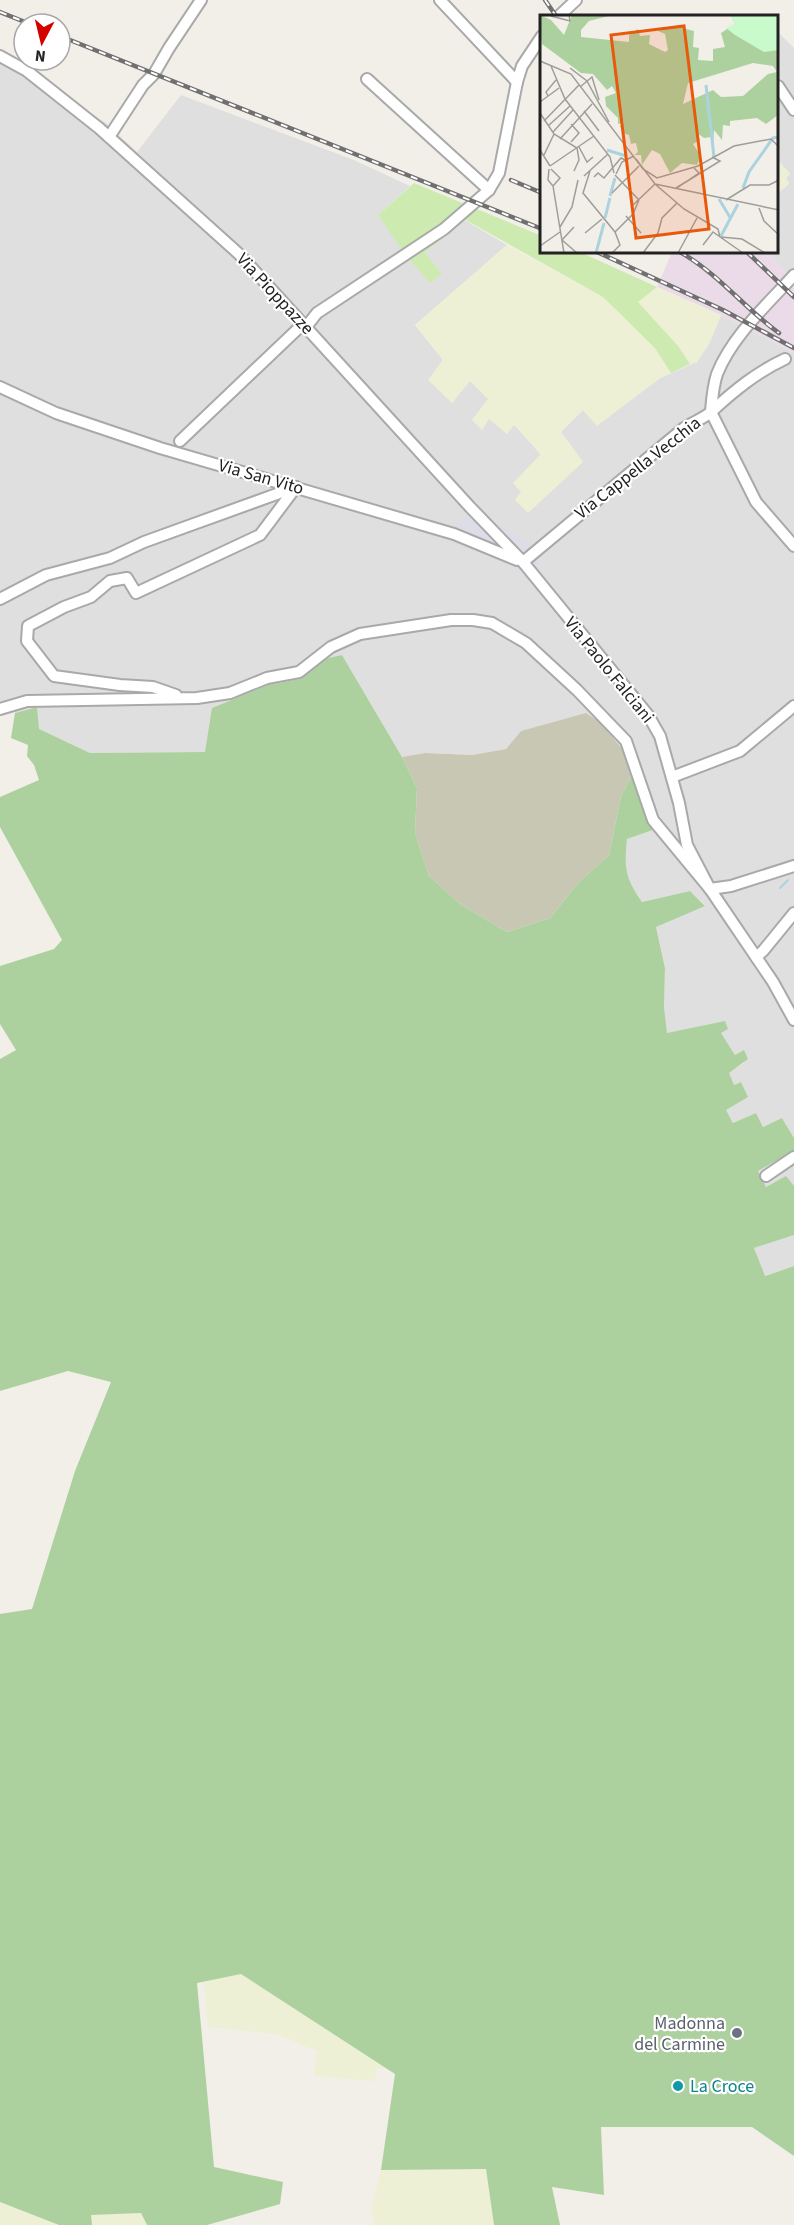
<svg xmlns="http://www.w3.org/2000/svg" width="794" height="2225" font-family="'Source Sans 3',sans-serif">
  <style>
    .residential { fill: #e0dfdf }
    .industrial { fill: #ebdbe8 }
    .construction { fill: #c7c7b4 }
    .farmland { fill: #eef0d5 }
    .grass { fill: #cdebb0 }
    .forest { fill: #add19e }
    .plaza { fill: #dddde8 }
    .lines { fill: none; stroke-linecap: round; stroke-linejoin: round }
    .stream { stroke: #aad3df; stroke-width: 2 }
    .minor-casing { stroke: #a9a9a9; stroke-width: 14 }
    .minor { stroke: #fff; stroke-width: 10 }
    .rail-casing { stroke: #707070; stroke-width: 4.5 }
    .rail { stroke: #fff; stroke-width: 2; stroke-dasharray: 7; stroke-linecap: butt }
    .worship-dot { fill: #6b7280; stroke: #fff; stroke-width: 2 }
    .culture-dot { fill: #0f9aa8; stroke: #fff; stroke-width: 2 }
    .labels { text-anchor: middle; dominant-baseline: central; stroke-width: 4.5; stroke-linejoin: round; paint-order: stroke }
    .street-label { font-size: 18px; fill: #222; stroke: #fff }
    .worship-label { font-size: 18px; fill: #5b616d; stroke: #fff; text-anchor: end }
    .culture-label { font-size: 18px; fill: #0d838f; stroke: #fff; text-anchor: start }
    .inset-river { fill: none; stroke: #aad3df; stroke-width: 3 }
    .inset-road { fill: none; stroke: #9f9d99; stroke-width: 1.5 }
    .view { fill: #e8590c; fill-opacity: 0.15; stroke: #e8590c; stroke-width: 3 }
    .inset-edge { fill: none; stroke: #222; stroke-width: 3 }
  </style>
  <rect width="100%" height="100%" fill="#f2efe9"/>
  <g class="residential">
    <path d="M779 33 794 48V281L767 252H778V193L789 184 785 178 790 174 778 160Z"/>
    <path d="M0 59 106 123 137 152 181 95 354 160 410 186 378 215 425 253 463 219 507 245 415 325 443 360 429 380 452 402 470 381 489 399 472 421 489 419 514 424 541 455 583 462 561 432 583 410 597 425 660 378 697 362 709 344 721 315 794 353V1138L782 1118 763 1127 756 1113 734 1124 726 1110 740 1082 734 1085 728 1073 744 1063 736 1056 720 1032 728 1029 667 1034 664 1007 665 968 656 927 705 905 690 891 642 902 632 888 624 865 627 839 653 830 644 802 600 722 586 714 521 731 506 749 472 755 425 753 402 757 342 655 328 658 299 679 268 685 206 752 90 753 38 729 37 707 15 713 13 701 0 705Z"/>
    <path d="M794 1151V1186L786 1177 766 1187 758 1171Z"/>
    <path d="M794 1235V1266L764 1276 754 1248Z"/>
  </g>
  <path class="industrial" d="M672 252H767L794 281V353L721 315 657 287Z"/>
  <path class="construction" d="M586 713 600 722 622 749 631 777 621 796 609 855 578 883 550 918 507 932 460 904 429 876 415 833 417 788 402 757 425 753 472 755 506 749 521 731Z"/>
  <g class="farmland">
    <path d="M778 160 790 174 786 178 789 183 778 193Z"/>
    <path d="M507 245 603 297 656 348 671 373 660 378 597 426 583 410 561 432 583 462 528 513 515 500 521 492 513 483 541 454 514 425 507 434 489 419 482 430 472 420 488 399 470 381 452 403 428 380 443 360 415 325Z"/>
    <path d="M657 287 721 315 709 344 697 362 690 364 678 346 637 302Z"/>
    <path d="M242 1962 417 2076 377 2067 375 2081 314 2076 317 2051 276 2034 208 2027 203 1972Z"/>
    <path d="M486 2169 494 2225H375L371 2210 381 2170Z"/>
    <path d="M0 2202 10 2206 59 2225H0Z"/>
    <path d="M141 2213 146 2225H92L90 2215Z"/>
  </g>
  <path class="grass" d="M414 183 542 236V252H580L657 287 638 302 678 346 690 364 671 373 655 348 603 297 464 219 425 253 442 274 430 283 403 252 378 215Z"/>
  <path class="forest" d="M342 655 402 757 417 788 415 833 429 876 460 904 507 932 550 918 578 883 609 855 621 796 631 777 644 802 653 830 627 839C624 868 625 878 642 902L690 891 705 906 656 927 665 968 664 1007 667 1033 725 1021 728 1029 721 1033 735 1055 744 1050 748 1059 729 1073 734 1085 741 1082 748 1097 726 1110 733 1123 756 1113 763 1127 782 1118 794 1138V1151L758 1171 766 1187 786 1176 794 1186V1235L754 1248 765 1276 794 1266V2156L752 2127H601L604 2195 552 2187 560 2225H494L486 2169 381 2170 395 2074 241 1974 197 1983 214 2167 283 2182 280 2204 207 2225H147L141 2213 91 2215 92 2225H59L0 2202V1614L32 1609 75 1471 111 1382 68 1371 0 1391V1059L16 1050 0 1024V966L54 949 62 940 0 827V797L39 780 34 765 27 756 28 745 11 738 15 713 37 707 39 729 90 753 205 752 212 708 268 685 299 679 328 658Z"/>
  <path class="plaza" d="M470 507 538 549V582L454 534Z"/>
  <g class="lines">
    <path class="stream" d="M780 888 788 880"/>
    <g class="minor-casing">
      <g id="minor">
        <path d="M440 0 517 82"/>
        <path d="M559 16 576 0"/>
        <path d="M0 56 27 71 99 128 239 254 470 507 523 562 648 715 660 736 679 803 687 845 710 889"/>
        <path d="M367 79 489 190"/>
        <path d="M778 86 794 110"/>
        <path d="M109 137 143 85 154 74 169 48 201 0"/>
        <path d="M306 327 317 313 444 229 489 190 499 173 517 82 522 66 542 36"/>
        <path d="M0 387 56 413 160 448 454 534 517 560"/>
        <path d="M711 411C712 399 713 386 717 374 732 336 767 305 794 275"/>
        <path d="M711 412 756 502 794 546"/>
        <path d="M180 441 303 324"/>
        <path d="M523 562 684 428C693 422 705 418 712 411 735 390 757 372 785 359"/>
        <path d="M0 599 46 575 110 558 144 542 296 487"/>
        <path d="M176 695 153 687 120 685 54 676 27 641 28 626 64 607 91 597 110 581 127 578 136 593 260 535 296 487"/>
        <path d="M0 709 27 701 197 698 230 693 267 678 299 672 331 647 360 634 451 620H473L492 623 526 643 577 690 626 741 653 820 710 889 773 982 794 1020"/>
        <path d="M672 777 740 751 794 706"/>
        <path d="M710 889 731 886 794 866"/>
        <path d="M756 957 763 951 794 913"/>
        <path d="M766 1176 794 1157"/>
      </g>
    </g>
    <use href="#minor" class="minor"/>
    <g class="rail-casing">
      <g id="rail">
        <path d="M545 0 556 16"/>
        <path d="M0 12 30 24"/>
        <path d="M60 36 542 229"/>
        <path d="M511 180 542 193"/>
        <path d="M597 252 723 310 794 348"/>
        <path d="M680 252C719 274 743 307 779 333"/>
        <path d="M747 252 794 297"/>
      </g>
    </g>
    <use href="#rail" class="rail"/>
  </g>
  <circle class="worship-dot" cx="737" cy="2033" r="6"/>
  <circle class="culture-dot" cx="678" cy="2086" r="6"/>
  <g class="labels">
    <g class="street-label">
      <text transform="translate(275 294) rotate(47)">Via Pioppazze</text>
      <text transform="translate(638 468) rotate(-38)">Via Cappella Vecchia</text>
      <text transform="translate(261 477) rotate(16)">Via San Vito</text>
      <text transform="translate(609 670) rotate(51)">Via Paolo Falciani</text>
    </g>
    <g class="worship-label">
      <text x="725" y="2023">Madonna<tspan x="725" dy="21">del Carmine</tspan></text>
    </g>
    <g class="culture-label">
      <text x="690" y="2086">La Croce</text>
    </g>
  </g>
  <g transform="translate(540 15)">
    <rect width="238" height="238" fill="#f2efe9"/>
    <path d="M0 0 11 5 24 20 32 0H73L49 6 41 15V22L89 27V20L98 14 100 21 110 20 109 29 125 37 128 35 125 19 118 16 135 11 154 16 153 32 159 33 158 45 173 46V34L185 32 181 18 195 9 191 0H237L238 100 226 109 217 103 190 106V111L183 110 182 125 174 115 173 136 171 122 164 123 157 118 160 125 153 129 161 141 157 150 142 148 130 158 120 139 112 135 102 150 101 140H94L98 137 96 128 91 129 89 120 83 118 80 111 85 107 78 109V103L66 91 65 82 76 78 72 71 67 75 53 59 41 58 2 29V36ZM213 48 233 51 237 57 228 59 203 81 181 82 173 75 143 89 148 68Z" fill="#add19e" fill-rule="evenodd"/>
    <path d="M191 0H237L238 35 224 37 195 20 186 13 195 9Z" fill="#c8facc"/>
    <path class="inset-river" d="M166 70 174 142M67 135 86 141M203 173 209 157 233 123 239 122M70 181 75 163M179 184 191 204M65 203 70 183M181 221 198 189M56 238 64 208"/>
    <path class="inset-road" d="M11 1 30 6 29 0M0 46 31 59 103 154 117 163 158 151 194 131 231 124 239 132M11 51 25 84 70 142 74 158M30 53 47 66 69 107M40 72 52 62 59 85M8 81 6 77 16 65M0 87 19 73M44 96 59 116M0 98 14 119 37 133 39 145 34 156M4 106 39 70M8 111 30 91M13 117 33 95M20 124 52 89M31 127 39 118 31 109M39 132 47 147 53 142M0 135 10 151M4 140 14 119M96 144 115 169 144 194 178 214 180 222M10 151 54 121M9 154 8 165 13 171 24 238M11 154 20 163 13 171M50 156 43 178 75 217 80 230 72 238M76 159 82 147 94 141M75 160 99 185M44 161 68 139M54 162 58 158 64 163 81 143 85 145M115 169 239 195M136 173 180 146 172 142M137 173 159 158 154 153M72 178 99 151M186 185 210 170H229L239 165M93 190 115 169M219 193 224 206 239 220M86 201 101 218M20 212 32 192 38 165M34 212 22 225 37 238M75 217 93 199 99 185M45 218 62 204M181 222 202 224 225 238M163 230 173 217 203 238M0 231 20 217M103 238 118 218 122 203 137 188M138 238 157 203"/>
    <path class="view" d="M144 11 169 214 96 223 71 20Z"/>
    <rect width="238" height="238" class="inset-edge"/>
  </g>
  <g transform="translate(42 42) rotate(187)"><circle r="28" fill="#ffffff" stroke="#a7a7a7" stroke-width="1.5"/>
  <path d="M0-4.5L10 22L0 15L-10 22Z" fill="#d40000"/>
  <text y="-9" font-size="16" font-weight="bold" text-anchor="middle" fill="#222222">N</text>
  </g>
</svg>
